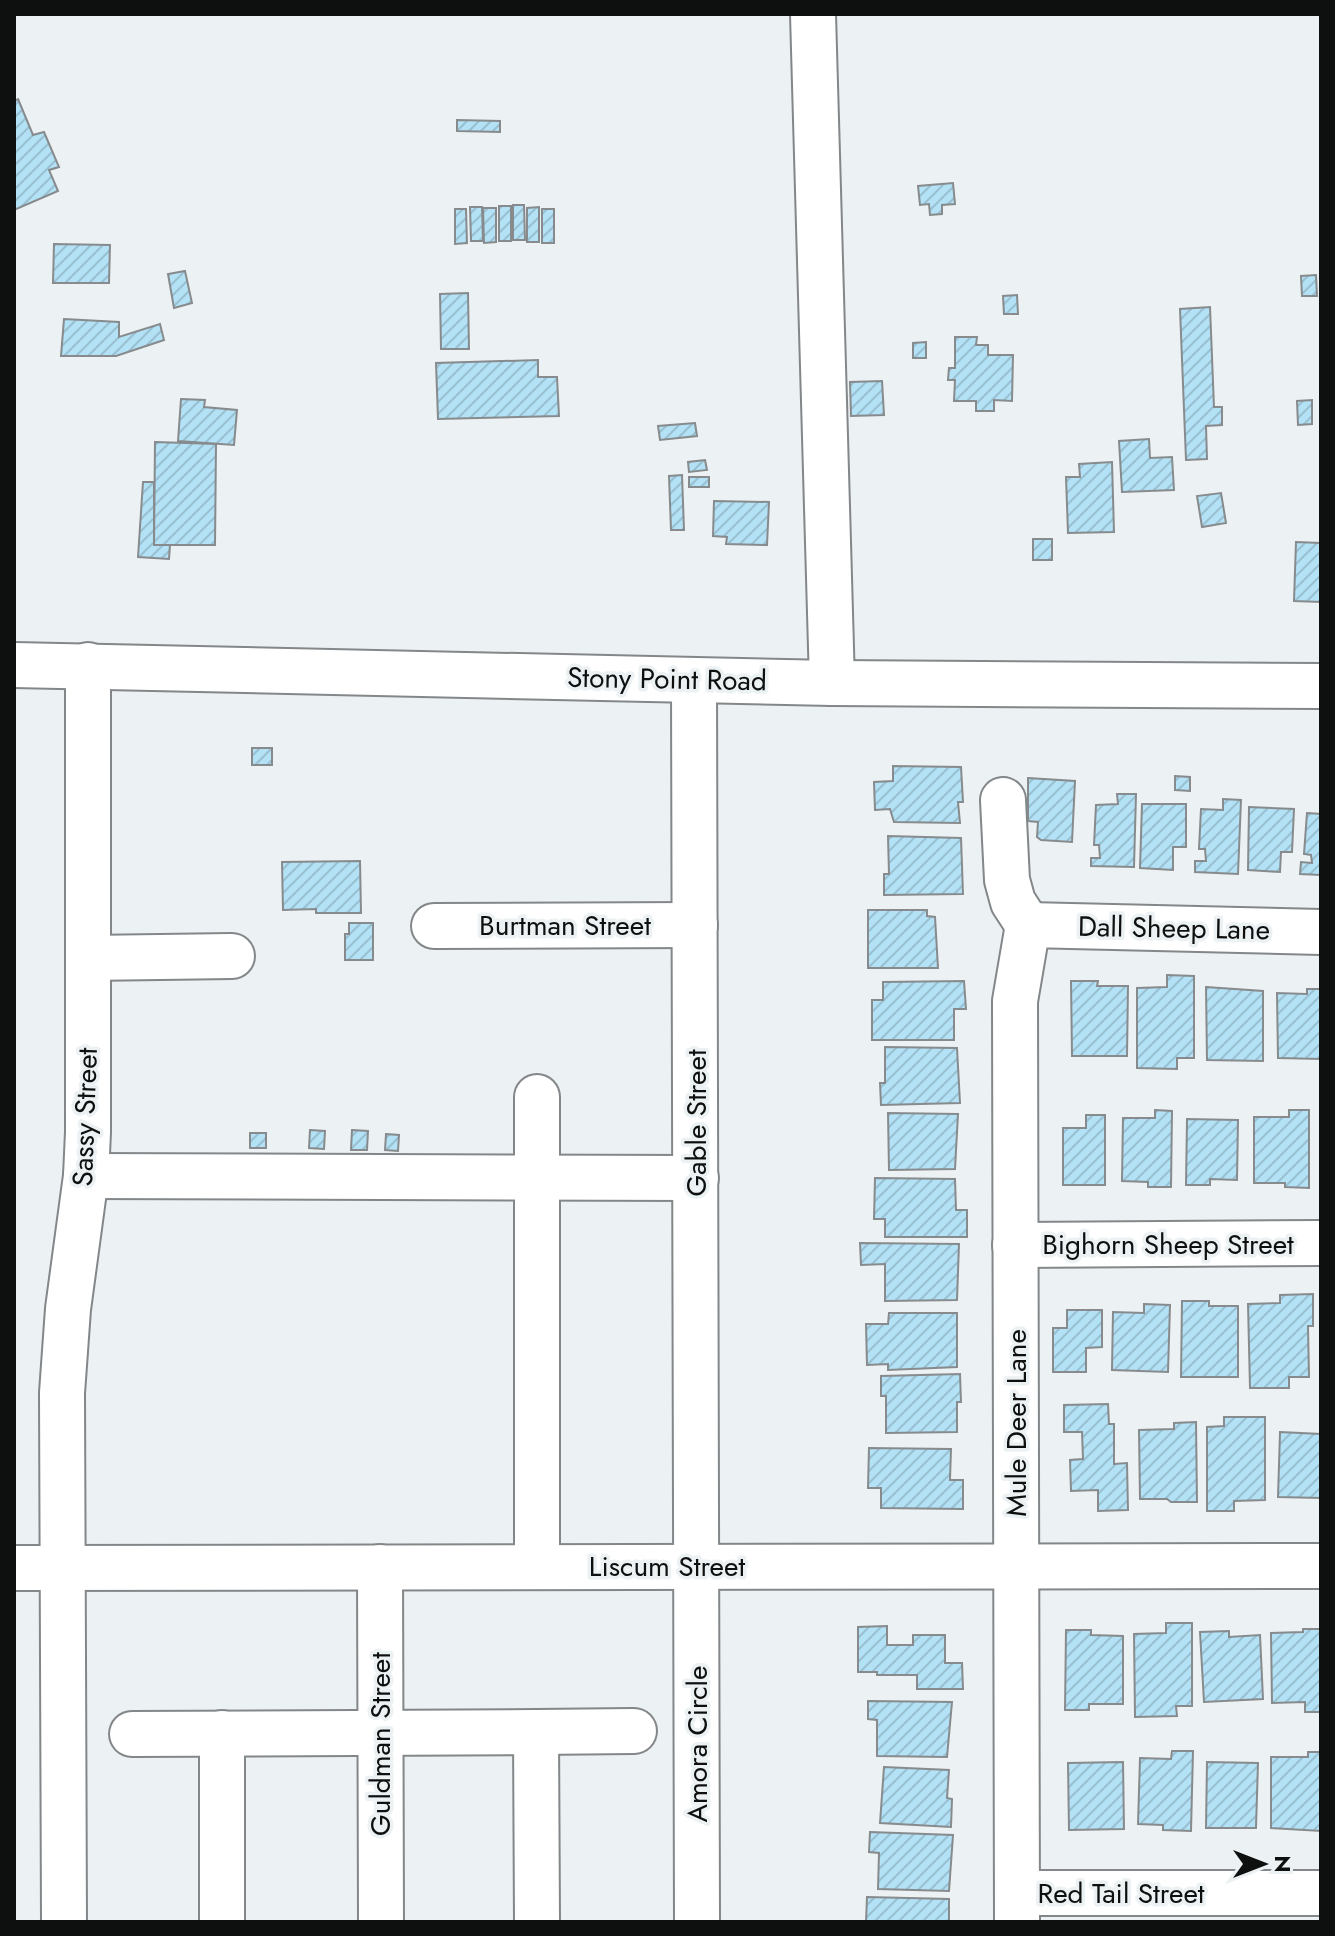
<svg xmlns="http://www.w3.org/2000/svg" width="1335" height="1936" font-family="Jost,sans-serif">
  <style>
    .building { fill: url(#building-hatch); stroke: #878b8d; stroke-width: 2 }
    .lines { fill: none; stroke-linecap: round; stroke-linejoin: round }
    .minor-casing { stroke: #838789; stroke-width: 48 }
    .major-casing { stroke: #838789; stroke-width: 48 }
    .minor { stroke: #fff; stroke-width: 44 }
    .major { stroke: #fff; stroke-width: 44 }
    .labels { text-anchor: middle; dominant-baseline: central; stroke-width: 7; stroke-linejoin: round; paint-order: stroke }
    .street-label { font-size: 28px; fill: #0e1010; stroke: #ecf1f3 }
  </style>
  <defs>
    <pattern id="building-hatch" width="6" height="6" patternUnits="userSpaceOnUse" patternTransform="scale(2)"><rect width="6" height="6" fill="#b3e1f5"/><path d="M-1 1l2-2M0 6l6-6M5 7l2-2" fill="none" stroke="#99c0d1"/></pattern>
  </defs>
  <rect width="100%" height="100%" fill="#ecf1f3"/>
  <g class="building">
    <path d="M18 99 33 135 44 132 59 167 49 170 58 191 14 210V101Z"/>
    <path d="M457 120 500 121V132L457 131Z"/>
    <path d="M953 183 955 204 942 205V214L930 215 929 204 920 205 918 186Z"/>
    <path d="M513 205H524L525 240H513Z"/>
    <rect x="499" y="206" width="12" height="35"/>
    <path d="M470 207H482L483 241H471Z"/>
    <path d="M539 207V242H527V208Z"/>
    <path d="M483 208H496V242L484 243Z"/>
    <path d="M455 209H466L467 243 455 244Z"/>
    <rect x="542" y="209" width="12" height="34"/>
    <path d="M54 244 110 245 109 283H53Z"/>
    <path d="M185 271 192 303 174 308 168 274Z"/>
    <path d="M1316 275 1317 296H1302L1301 276Z"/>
    <path d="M468 293 469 349H441L440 294Z"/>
    <path d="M1017 295 1018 314H1004L1003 296Z"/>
    <path d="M1210 307 1214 407H1222V425L1206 426 1207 459 1186 460 1180 309Z"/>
    <path d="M64 319 119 322V337L160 324 164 340 116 356H61Z"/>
    <path d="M955 337H977L976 345H988V355H1013L1012 401 994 400V411H976V401H954L955 380H948L949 368H955Z"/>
    <path d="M926 342V358H913V343Z"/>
    <path d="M538 360V377H557L559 416 438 419 436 363Z"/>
    <path d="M882 381 884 415 851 416 850 382Z"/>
    <path d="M181 399 205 400 204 407 237 410 234 445 178 441Z"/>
    <path d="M1312 400V424L1298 425 1297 401Z"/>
    <path d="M695 423 697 436 660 440 658 426Z"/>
    <path d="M1149 439 1150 458 1172 457 1174 490 1122 492 1119 441Z"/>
    <path d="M155 442 216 444 215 545H154Z"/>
    <path d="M705 460 707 470 689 472 688 462Z"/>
    <path d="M1112 462 1114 532 1068 533 1066 477H1080L1079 464Z"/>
    <path d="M682 475 684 530H671L669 476Z"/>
    <rect x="689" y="477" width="20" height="10"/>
    <path d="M143 482H154V545H170L169 559 138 557Z"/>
    <path d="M1221 493 1226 523 1202 527 1197 496Z"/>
    <path d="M714 501 769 502 767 545 726 544 727 537 713 536Z"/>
    <rect x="1033" y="539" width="19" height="21"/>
    <path d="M1296 542 1321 543V602L1294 601Z"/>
    <rect x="252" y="748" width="20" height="17"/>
    <path d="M893 766 961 767 963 802H958L960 823 894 822 890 809 875 810 874 782 893 781Z"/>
    <path d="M1175 776 1190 777V791L1175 790Z"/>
    <path d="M1028 778 1075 781 1072 842 1041 840 1037 837 1038 822 1028 821Z"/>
    <path d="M1117 794H1136L1134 867 1091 866V858H1100L1099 845H1094L1096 805 1118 804Z"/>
    <path d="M1223 799 1241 800 1238 874 1195 872V861H1206L1205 849H1199L1201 809 1223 810Z"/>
    <path d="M1142 804H1186V847H1173V870L1140 868Z"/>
    <path d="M1249 807 1294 809 1292 852H1281L1280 872 1248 870Z"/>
    <path d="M1307 813 1321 814V875L1300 874 1301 862 1312 863 1311 855 1304 854Z"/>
    <path d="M888 836 961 838 963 894 884 895V874H889Z"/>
    <path d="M360 861 361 913H316V909L283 910 282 862Z"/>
    <path d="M868 910H927V916L935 917 938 968H868Z"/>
    <path d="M349 923H373V960H345V934H349Z"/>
    <path d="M1167 975 1194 976V1058H1177V1069L1137 1068V988L1167 987Z"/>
    <path d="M964 981 966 1009H954V1040H872V1000H883V982Z"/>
    <path d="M1071 981H1098L1097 986H1128L1127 1056H1072Z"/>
    <path d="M1206 987 1263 991V1061L1207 1060Z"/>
    <path d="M1307 989H1321V1059L1278 1058 1277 993 1307 994Z"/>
    <path d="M885 1047 957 1048 960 1103 881 1105 880 1083H885Z"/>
    <path d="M1155 1110 1172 1111 1171 1187H1148V1182L1122 1181 1123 1118H1155Z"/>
    <path d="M1289 1110H1309V1188L1285 1187V1183H1254V1117H1289Z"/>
    <path d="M888 1113 958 1114 955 1169 889 1170Z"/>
    <path d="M1086 1115H1105V1185H1063V1128H1086Z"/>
    <path d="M1187 1119 1238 1120 1237 1180 1210 1179V1185H1186Z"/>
    <path d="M310 1130 325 1131 324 1149 309 1148Z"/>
    <path d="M352 1130 368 1131 367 1150H351Z"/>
    <rect x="250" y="1133" width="16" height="15"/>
    <path d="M386 1134 399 1135 398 1151 385 1150Z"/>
    <path d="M875 1178 955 1179 956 1210H967V1237H885V1219H874Z"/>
    <path d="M860 1243 959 1244 957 1300 885 1301V1264L861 1265Z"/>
    <path d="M1313 1294V1326H1308L1309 1377H1289V1388H1250L1248 1304 1280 1303V1295Z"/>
    <path d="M1182 1301H1209V1306H1238V1377H1181Z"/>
    <path d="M1144 1304 1170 1305 1168 1372 1112 1370 1113 1312 1144 1313Z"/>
    <path d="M1067 1310H1102V1347L1086 1348V1372H1053V1328H1067Z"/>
    <path d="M889 1313H957V1367L888 1370V1364L867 1365 866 1324H888Z"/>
    <path d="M960 1374 961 1402H957V1432L886 1433V1396H881V1376Z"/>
    <path d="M1108 1404 1109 1424H1114V1464L1127 1463 1128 1510 1098 1511V1490L1071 1491 1070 1460 1083 1459 1082 1432H1064V1405Z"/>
    <path d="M1224 1417H1265V1500L1234 1501V1511H1207V1427L1224 1426Z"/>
    <path d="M1196 1422 1197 1502H1171L1167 1499H1140L1139 1430 1174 1429V1423Z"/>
    <path d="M1280 1432 1321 1434V1498L1278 1497Z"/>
    <path d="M869 1448 951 1449 950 1480H963V1509L881 1508V1488H868Z"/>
    <path d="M1166 1623H1192V1706H1176L1177 1716 1135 1717 1134 1634 1166 1633Z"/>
    <path d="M887 1626V1645H913V1635H945V1663H962L963 1689H917V1675H877V1672H858V1627Z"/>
    <path d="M1303 1629H1321V1712H1305V1702L1272 1703 1271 1633 1303 1632Z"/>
    <path d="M1066 1630H1091V1635L1123 1636V1704H1089V1710H1065Z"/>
    <path d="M1229 1631V1637L1260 1635 1263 1699 1204 1702 1200 1632Z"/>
    <path d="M868 1701 952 1702 947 1757 877 1756V1720L868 1719Z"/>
    <path d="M1172 1751H1193L1191 1831 1163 1830V1825L1138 1824 1140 1758 1171 1759Z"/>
    <path d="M1308 1752H1321V1831L1271 1828V1757H1308Z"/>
    <path d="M1123 1762 1124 1829 1069 1830 1068 1763Z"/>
    <path d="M1207 1762 1258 1763 1256 1828H1206Z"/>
    <path d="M884 1767 949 1770 947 1798 952 1799 951 1827 880 1823Z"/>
    <path d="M870 1832 953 1835 949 1891 878 1889 879 1853 869 1852Z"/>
    <path d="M867 1897 949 1899V1922H866Z"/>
  </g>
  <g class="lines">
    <g class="minor-casing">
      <g id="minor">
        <path d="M813 14 832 683"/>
        <path d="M694 680 697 1922"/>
        <path d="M1003 800 1007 880 1013 902 1028 925"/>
        <path d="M1028 925 1321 932"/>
        <path d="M434 926 695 925"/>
        <path d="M88 958 232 956"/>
        <path d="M537 1097V1566"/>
        <path d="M86 1176 696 1178"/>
        <path d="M1015 1245 1321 1243"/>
        <path d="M380 1567 381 1922"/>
        <path d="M14 1568 1321 1566"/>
        <path d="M536 1732 634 1731"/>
        <path d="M222 1733V1922"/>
        <path d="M132 1734 536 1732 537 1922"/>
        <path d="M1017 1893H1321"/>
        <path d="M64 1922 62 1393 68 1309 86 1176 88 1132V665"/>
        <path d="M1017 1922 1015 1001 1028 925"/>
      </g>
    </g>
    <g class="major-casing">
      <path id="major" d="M14 665 832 683 1321 686"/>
    </g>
    <use href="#minor" class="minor"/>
    <use href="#major" class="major"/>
  </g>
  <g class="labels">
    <g class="street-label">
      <text transform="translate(667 679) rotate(1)">Stony Point Road</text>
      <text x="565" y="925">Burtman Street</text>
      <text transform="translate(1174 928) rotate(1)">Dall Sheep Lane</text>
      <text transform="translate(85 1117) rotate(-88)">Sassy Street</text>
      <text transform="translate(696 1123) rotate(-90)">Gable Street</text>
      <text x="1168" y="1244">Bighorn Sheep Street</text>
      <text transform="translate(1016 1423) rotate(-90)">Mule Deer Lane</text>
      <text x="667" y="1566">Liscum Street</text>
      <text transform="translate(380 1744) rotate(-90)">Guldman Street</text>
      <text transform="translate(697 1744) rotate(-90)">Amora Circle</text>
      <text x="1121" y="1893">Red Tail Street</text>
    </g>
  </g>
  <rect width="1335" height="1936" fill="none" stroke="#0e1010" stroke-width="32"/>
  <g transform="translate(1263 1864) rotate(90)" stroke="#ecf1f3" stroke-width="6" paint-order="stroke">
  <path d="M0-6L14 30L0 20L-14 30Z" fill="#0e1010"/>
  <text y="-12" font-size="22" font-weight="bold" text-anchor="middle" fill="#0e1010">N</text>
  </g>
</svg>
